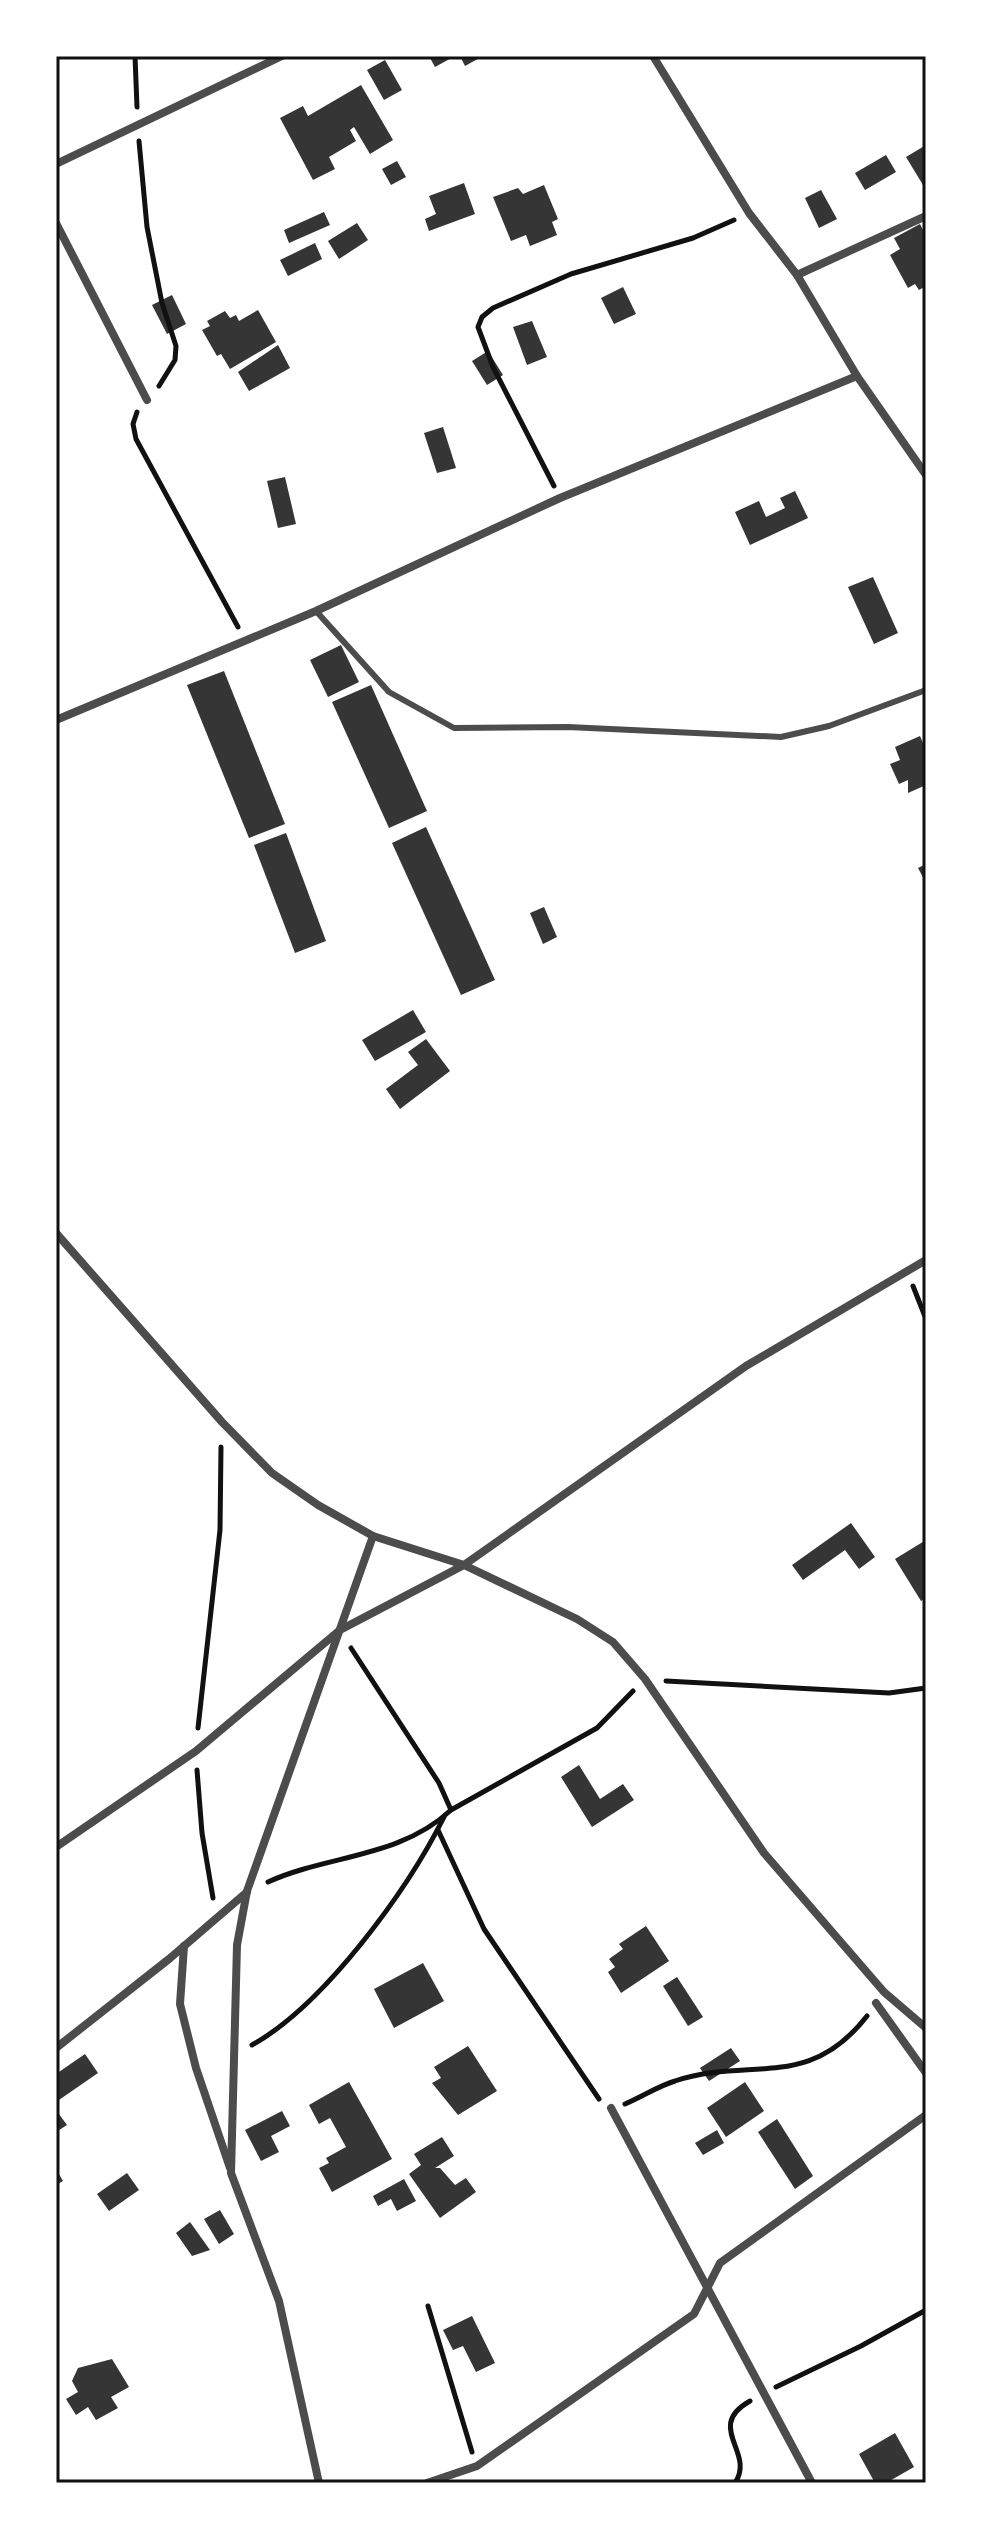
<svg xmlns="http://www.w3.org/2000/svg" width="982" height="2539" font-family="Spectral,serif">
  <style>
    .building { fill: #353535 }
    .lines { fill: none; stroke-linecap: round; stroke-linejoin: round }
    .path { stroke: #111; stroke-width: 5 }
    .service { stroke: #4c4c4c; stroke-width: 6 }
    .minor { stroke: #4c4c4c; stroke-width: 8 }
    .neatline { fill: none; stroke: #111; stroke-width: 3 }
  </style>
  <rect width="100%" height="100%" fill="#fff"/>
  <g class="building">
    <path d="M429 56H455L435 67Z"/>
    <path d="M460 56H483L465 66Z"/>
    <path d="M385 60 402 90 384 100 367 70Z"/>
    <path d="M361 85 393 140 370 154 354 127 350 130 356 141 329 157 335 169 313 180 280 118 303 106 308 116Z"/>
    <path d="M926 145V183L923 185 906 157Z"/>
    <path d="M886 155 896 172 865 190 855 173Z"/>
    <path d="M397 161 406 177 391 185 382 169Z"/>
    <path d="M464 183 475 214 429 231 425 219 436 214 429 196Z"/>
    <path d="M544 185 558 219 552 222 557 235 530 246 526 235 511 241 493 197 518 188 523 194Z"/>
    <path d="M821 190 837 219 819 228 805 198Z"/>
    <path d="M324 212 330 225 289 243 284 230Z"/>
    <path d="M357 223 368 240 339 259 328 241Z"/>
    <path d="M920 224 926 236V286L919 290 915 284 908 288 890 255 900 249 894 238Z"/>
    <path d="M315 243 322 259 288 276 280 260Z"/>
    <path d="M623 287 636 314 614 324 601 298Z"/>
    <path d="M172 295 186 324 167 334 152 305Z"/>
    <path d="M258 310 276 342 230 369 221 354 217 356 202 330 210 326 207 321 225 311 230 318 236 315 239 321Z"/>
    <path d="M532 321 547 357 527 365 513 327Z"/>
    <path d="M278 345 290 368 249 391 238 372Z"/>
    <path d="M488 351 503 375 487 385 472 361Z"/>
    <path d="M443 427 456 468 437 473 424 433Z"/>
    <path d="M285 477 296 524 278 528 267 481Z"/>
    <path d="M795 491 808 518 750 545 735 512 759 501 766 517 785 508 780 498Z"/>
    <path d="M873 577 898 633 874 644 848 587Z"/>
    <path d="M341 645 359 682 328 697 310 660Z"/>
    <path d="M224 671 285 824 249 838 187 685Z"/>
    <path d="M371 685 427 811 389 828 332 702Z"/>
    <path d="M920 736 926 750V785L908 793V780L899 784 890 764 900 760 895 747Z"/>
    <path d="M426 827 495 980 461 995 392 843Z"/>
    <path d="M286 833 326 941 295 953 254 845Z"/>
    <path d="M926 864V883L918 868Z"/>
    <path d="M544 907 557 937 543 944 530 913Z"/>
    <path d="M413 1010 426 1032 375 1061 362 1040Z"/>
    <path d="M426 1039 450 1071 400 1109 386 1089 418 1065 408 1052Z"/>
    <path d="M851 1523 875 1557 859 1569 845 1550 803 1580 792 1565Z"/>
    <path d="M926 1540V1598L921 1601 895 1559Z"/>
    <path d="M579 1765 600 1799 623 1784 634 1800 592 1827 561 1777Z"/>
    <path d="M646 1926 669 1961 621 1993 608 1972 615 1967 609 1959 623 1949 619 1944Z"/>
    <path d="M423 1963 444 2001 394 2028 374 1989Z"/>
    <path d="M677 1977 703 2017 688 2026 663 1986Z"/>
    <path d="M468 2046 497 2091 458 2115 432 2083 441 2078 434 2067Z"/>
    <path d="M731 2048 740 2061 709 2081 700 2068Z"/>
    <path d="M85 2054 98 2073 56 2102V2074Z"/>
    <path d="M349 2082 392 2159 332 2192 319 2168 329 2163 326 2158 346 2147 330 2118 319 2124 309 2105Z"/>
    <path d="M745 2082 764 2111 726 2137 707 2108Z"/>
    <path d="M56 2110 67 2125 56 2132Z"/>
    <path d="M282 2111 290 2126 271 2136 279 2152 261 2161 245 2130Z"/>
    <path d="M777 2119 813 2176 795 2189 758 2132Z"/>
    <path d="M717 2130 724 2143 703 2155 695 2143Z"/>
    <path d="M442 2137 454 2156 435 2168H440L455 2185 466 2178 476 2192 440 2218 409 2174 421 2165 414 2154Z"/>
    <path d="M56 2169 63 2181 56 2185Z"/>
    <path d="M127 2173 139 2190 109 2211 97 2194Z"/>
    <path d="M404 2179 416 2201 397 2211 391 2199 378 2206 373 2196Z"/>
    <path d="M220 2210 234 2234 219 2244 204 2219Z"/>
    <path d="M190 2222 210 2250 192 2256 176 2233Z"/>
    <path d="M472 2316 495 2363 476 2372 463 2346 453 2350 443 2330Z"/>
    <path d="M112 2359 129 2387 111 2397 118 2408 96 2420 88 2407 76 2415 66 2399 78 2392 72 2381 78 2368Z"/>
    <path d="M895 2433 914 2467 886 2483H875L859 2454Z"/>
  </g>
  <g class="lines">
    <g class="path">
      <path d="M135 56 137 107"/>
      <path d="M139 141 147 227 162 303 176 346 175 360 159 386"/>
      <path d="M137 412 133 424 136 439 238 627"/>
      <path d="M554 486 493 367 478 327 482 317 493 308 571 274 693 238 734 220"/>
      <path d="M913 1286 926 1319"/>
      <path d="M666 1681 889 1693 926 1688"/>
      <path d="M198 1728 220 1530 221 1447"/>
      <path d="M197 1770 202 1833 213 1898"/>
      <path d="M451 1810 597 1728 633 1691"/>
      <path d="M438 1830 484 1929 599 2099"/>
      <path d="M268 1882C327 1855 400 1858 451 1810L439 1783 351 1648"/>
      <path d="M252 2045C324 2005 407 1891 444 1817"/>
      <path d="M625 2104C642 2097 658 2086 675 2081 750 2056 808 2092 867 2016"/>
      <path d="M428 2306 472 2452"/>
      <path d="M776 2387 861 2346 926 2310"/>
      <path d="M735 2483C756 2452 704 2427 750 2401"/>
    </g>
    <path class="service" d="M316 611 389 692 454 728 568 727 781 737 829 726 926 690"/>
    <g class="minor">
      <path d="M653 56 749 213 797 275 857 376 926 475"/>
      <path d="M56 164 282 56"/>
      <path d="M56 223 147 400"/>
      <path d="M797 275 926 216"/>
      <path d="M56 720 316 611 560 498 857 376"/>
      <path d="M56 1233 222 1422 272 1473 318 1505 373 1536 464 1565 577 1619 613 1642 645 1679 764 1853 884 1992 926 2028"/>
      <path d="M56 1847 196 1751 340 1630 464 1565 746 1366 926 1260"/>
      <path d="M184 1946 180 2004 196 2068 230 2168"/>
      <path d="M876 2003 926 2073"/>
      <path d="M56 2048 169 1959 247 1892"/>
      <path d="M611 2108 812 2483"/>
      <path d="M319 2483 279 2301 231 2173 237 1945 247 1891 373 1536"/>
      <path d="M427 2483 477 2466 694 2314 720 2263 926 2115"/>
    </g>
  </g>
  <rect width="982" height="2539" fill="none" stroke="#ffffff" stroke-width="116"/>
  <rect x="58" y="58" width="866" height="2423" class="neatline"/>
</svg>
